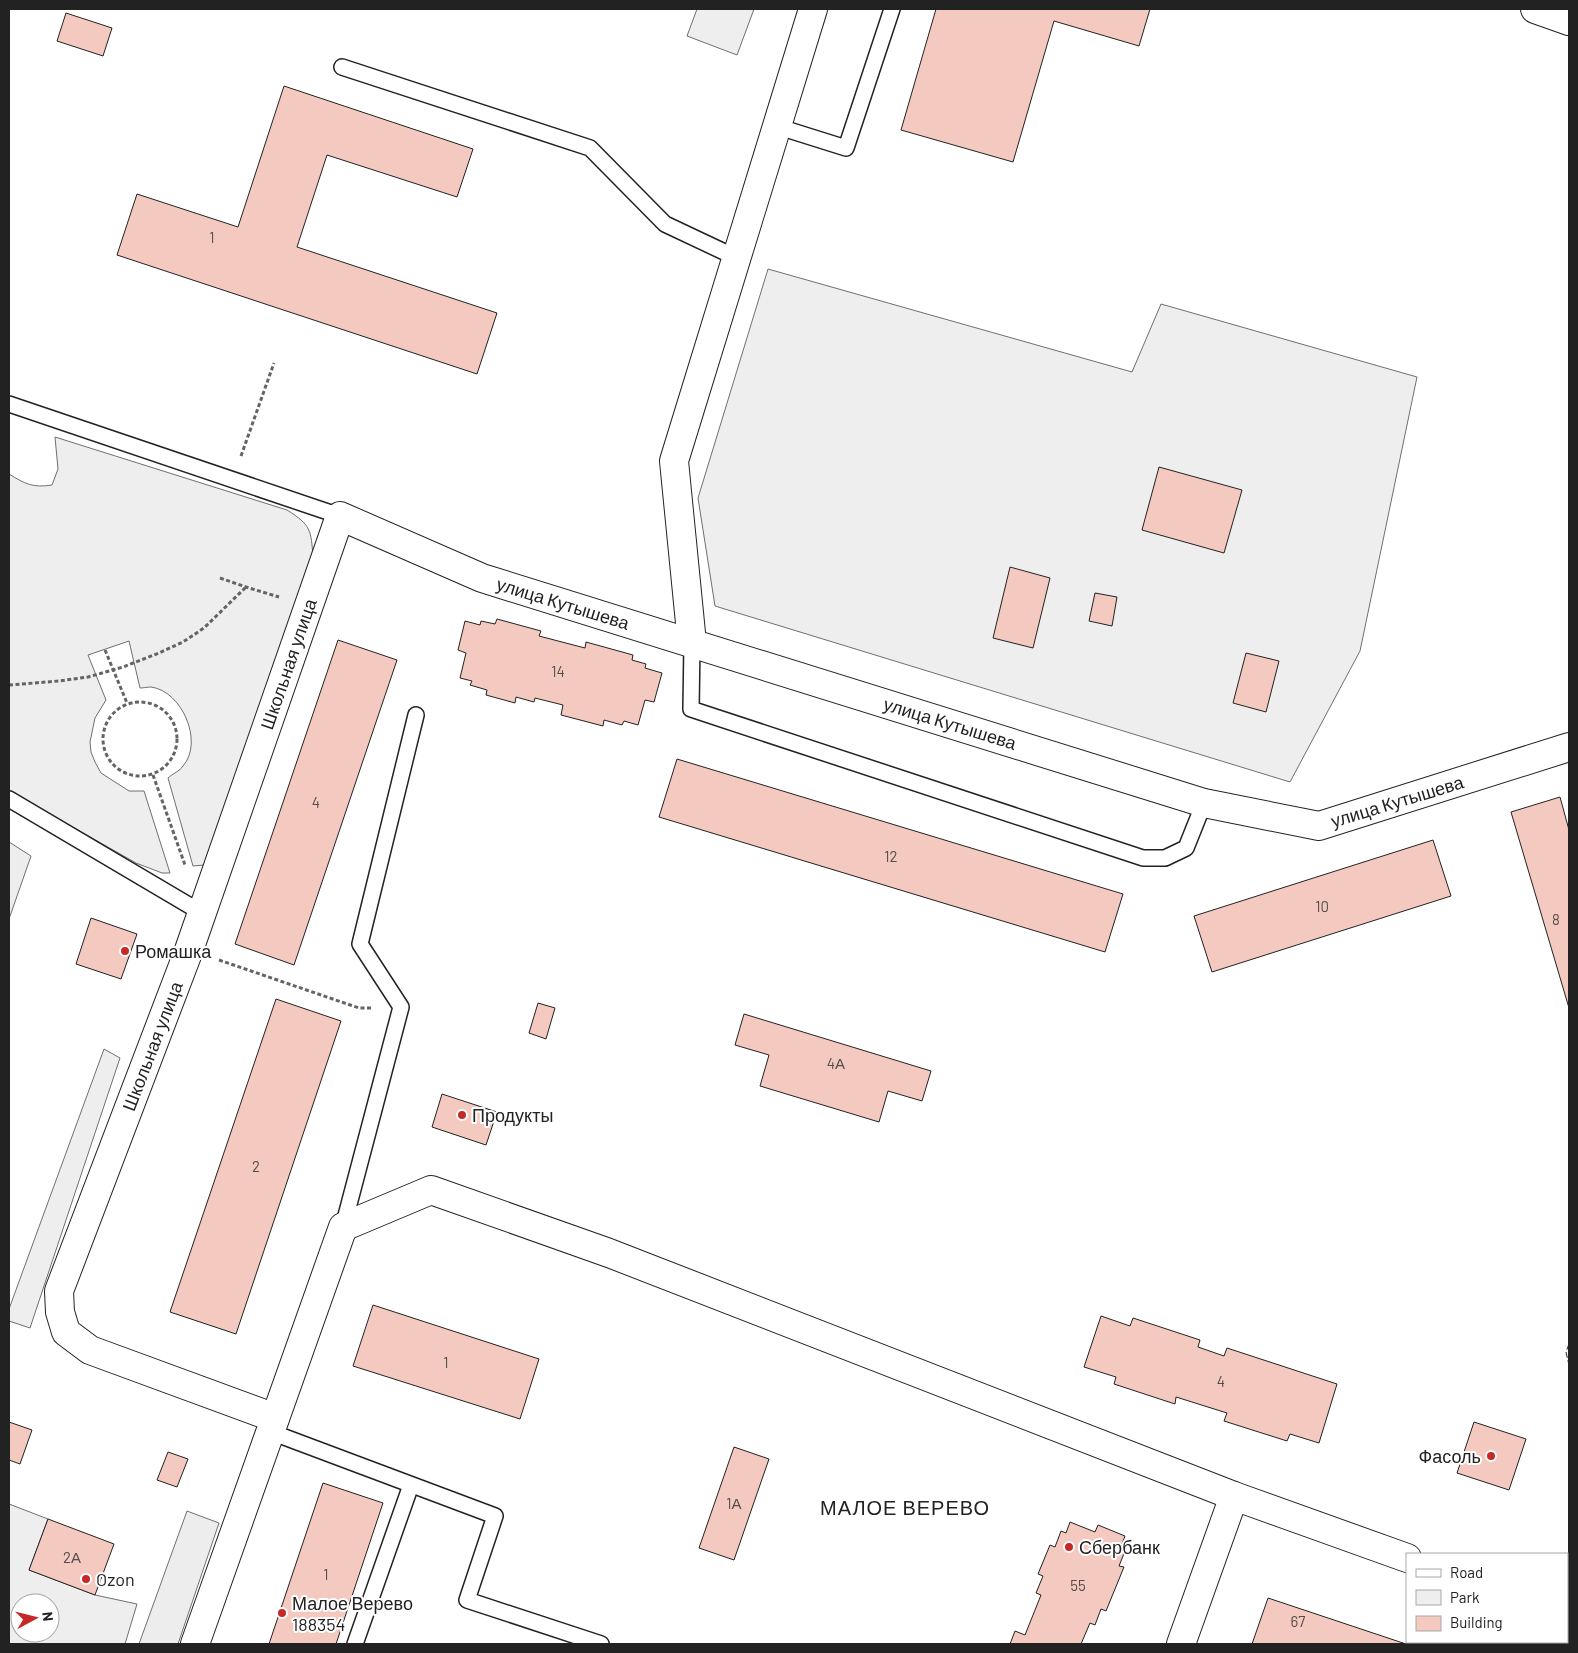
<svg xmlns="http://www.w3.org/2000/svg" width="1578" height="1653" font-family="Barlow,sans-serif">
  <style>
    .green { fill: #eee; stroke: #6f6f6f; fill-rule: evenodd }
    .parking { fill: #ededed; stroke: #6f6f6f }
    .building { fill: #f3c9c0; stroke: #222 }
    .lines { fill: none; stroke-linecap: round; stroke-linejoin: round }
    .lane-casing { stroke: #222; stroke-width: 18 }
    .street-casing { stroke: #222; stroke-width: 30 }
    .path { stroke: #646464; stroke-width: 3; stroke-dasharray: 4 2.5; stroke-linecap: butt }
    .lane { stroke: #fff; stroke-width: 15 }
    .street { stroke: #fff; stroke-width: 28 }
    .fence { stroke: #222; stroke-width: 1; stroke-dasharray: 6 2.5; stroke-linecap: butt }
    .poi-dot { fill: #c62828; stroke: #fff; stroke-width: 2 }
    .labels { text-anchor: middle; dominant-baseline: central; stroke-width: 4; stroke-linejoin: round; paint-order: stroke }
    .number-label { font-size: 15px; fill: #564c4a }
    .street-label { font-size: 18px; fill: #222; stroke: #fff }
    .poi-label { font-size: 18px; fill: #222; stroke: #fff; text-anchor: start }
    .quarter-label { font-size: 20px; letter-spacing: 1px; fill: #222; stroke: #fff }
  </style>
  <rect width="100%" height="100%" fill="#fff"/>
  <g class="green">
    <path d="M697 9H754L737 55 687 36Z"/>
    <path d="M768 269 1132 372 1161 304 1417 377 1360 651 1290 782 715 606 698 498Z"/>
    <path d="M55 437 287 510C311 525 311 530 313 557L204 865 193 866 168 778C172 774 180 771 183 766 204 742 182 691 151 687 148 687 143 688 140 688L129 641 88 655 106 700 95 718 90 742 91 752 95 762 101 773 129 791H144L170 873H162L136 863 9 791V474C25 484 33 488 52 485L58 469Z"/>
    <path d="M104 1049 120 1058 30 1328 9 1321V1309Z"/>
    <path d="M9 1504 48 1519 29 1570 95 1595 137 1604 125 1644H9ZM20 1603H50V1633H20Z"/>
  </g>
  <g class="parking">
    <path d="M9 842 31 856 9 919Z"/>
    <path d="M187 1511 219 1523 178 1644H139Z"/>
  </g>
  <g class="building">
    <path d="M936 9H1150L1139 46 1054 21 1013 162 901 130Z"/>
    <path d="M66 13 112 28 103 56 57 41Z"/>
    <path d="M284 86 473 149 457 197 327 155 297 247 497 313 477 374 117 255 137 194 238 227Z"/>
    <path d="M1159 467 1242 490 1224 553 1142 530Z"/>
    <path d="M1010 567 1050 578 1033 648 993 638Z"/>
    <path d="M1095 593 1117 597 1112 626 1089 621Z"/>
    <path d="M497 619 541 631 539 636 585 648 586 642 633 655 632 660 646 664 645 668 662 673 654 702 645 700 638 725 624 721 622 725 604 720 603 726 561 715 563 705 535 698 534 702 516 697 515 703 486 695 487 690 470 685 472 681 460 678 466 653 458 650 465 621 480 625 481 621 495 624Z"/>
    <path d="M338 640 397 660 294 965 235 944Z"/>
    <path d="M1246 653 1279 661 1266 712 1233 703Z"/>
    <path d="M677 759 1123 894 1105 952 659 817Z"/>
    <path d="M1560 797 1569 830V1008L1511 812Z"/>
    <path d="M1433 840 1451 896 1212 972 1194 916Z"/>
    <path d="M91 918 137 934 121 979 76 964Z"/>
    <path d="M276 999 341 1021 236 1334 170 1312Z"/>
    <path d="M538 1003 555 1008 546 1039 529 1033Z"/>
    <path d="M744 1014 931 1071 922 1101 888 1091 879 1122 760 1086 769 1055 735 1045Z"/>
    <path d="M442 1094 497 1112 486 1145 432 1127Z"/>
    <path d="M373 1305 539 1359 520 1419 353 1366Z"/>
    <path d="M1101 1316 1130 1326 1133 1318 1200 1340 1198 1347 1224 1356 1227 1348 1337 1384 1319 1443 1290 1434 1287 1441 1224 1421 1227 1413 1176 1397 1175 1404 1114 1384 1116 1377 1084 1367Z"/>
    <path d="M9 1422 32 1430 20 1464 9 1460Z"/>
    <path d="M1474 1422 1526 1439 1509 1490 1457 1473Z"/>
    <path d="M734 1447 769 1459 734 1560 699 1548Z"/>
    <path d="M168 1452 188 1459 177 1487 157 1480Z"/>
    <path d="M323 1483 383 1503 336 1644H269Z"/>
    <path d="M48 1519 114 1544 95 1595 29 1570Z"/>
    <path d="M1070 1522 1095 1532 1098 1525 1125 1536 1120 1549 1125 1551 1119 1566 1124 1567 1106 1611 1101 1609 1095 1625 1090 1623 1081 1644H1010L1015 1631 1025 1635 1041 1595 1036 1593 1043 1576 1038 1574 1050 1545 1055 1547 1061 1531 1066 1533Z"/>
    <path d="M1268 1598 1406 1644H1252Z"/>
  </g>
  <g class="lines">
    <g class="lane-casing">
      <g id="lane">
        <path d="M342 67 590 148 665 224 737 258"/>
        <path d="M776 126 846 148 892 9"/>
        <path d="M9 404 340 516"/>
        <path d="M692 643 691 709 1143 858H1165L1186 848 1204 803"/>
        <path d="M9 799 202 913"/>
        <path d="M343 1227 401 1007 360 944 416 715"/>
        <path d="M271 1432 495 1516 467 1600 601 1644"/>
        <path d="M355 1644 411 1485"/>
      </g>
    </g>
    <g class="street-casing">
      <g id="street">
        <path d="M1535 9 1569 21"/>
        <path d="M692 643 674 461 813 9"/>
        <path d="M275 1418 90 1350 66 1332 60 1312 59 1291 189 950 340 516 482 578 1204 803 1319 826 1569 747"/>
        <path d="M1567 1616 1569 1617"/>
        <path d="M195 1644 343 1227 431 1190 609 1253 1234 1496 1407 1558"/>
        <path d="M1181 1644 1234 1496"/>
      </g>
    </g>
    <g class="path">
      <path d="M241 456 274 363"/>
      <path d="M220 578 246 587 279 597"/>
      <path d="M105 650 127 703"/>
      <path d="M9 685 59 681 88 677 123 667 159 653 183 642 204 628 246 587"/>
      <circle cx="140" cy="739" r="37"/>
      <path d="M153 775 185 865"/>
      <path d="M219 960 359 1008H373"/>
    </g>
    <use href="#lane" class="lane"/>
    <use href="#street" class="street"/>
    <path class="fence" d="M1569 1344 1566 1352 1569 1365"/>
  </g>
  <g class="poi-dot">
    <circle cx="125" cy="951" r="5"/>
    <circle cx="462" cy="1115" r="5"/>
    <circle cx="1491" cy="1456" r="5"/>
    <circle cx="1069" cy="1547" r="5"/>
    <circle cx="86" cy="1579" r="5"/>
    <circle cx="282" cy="1613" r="5"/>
  </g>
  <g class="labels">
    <g class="number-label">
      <text x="212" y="237">1</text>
      <text x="558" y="671">14</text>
      <text x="316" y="802">4</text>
      <text x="891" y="856">12</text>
      <text x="1322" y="906">10</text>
      <text x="1556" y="919">8</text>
      <text x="836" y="1063">4А</text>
      <text x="256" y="1166">2</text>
      <text x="446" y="1362">1</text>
      <text x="1221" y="1381">4</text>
      <text x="734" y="1503">1А</text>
      <text x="72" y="1557">2А</text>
      <text x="326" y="1574">1</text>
      <text x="1078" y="1585">55</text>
      <text x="1298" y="1621">67</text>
    </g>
    <g class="street-label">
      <text transform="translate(563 603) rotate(17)">улица Кутышева</text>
      <text transform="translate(288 664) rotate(-71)">Школьная улица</text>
      <text transform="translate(950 723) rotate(17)">улица Кутышева</text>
      <text transform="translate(1397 801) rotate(-17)">улица Кутышева</text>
      <text transform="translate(152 1046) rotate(-69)">Школьная улица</text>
    </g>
    <g class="poi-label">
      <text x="135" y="951">Ромашка</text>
      <text x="472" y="1115">Продукты</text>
      <text x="1481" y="1456" text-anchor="end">Фасоль</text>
      <text x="1079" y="1547">Сбербанк</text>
      <text x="96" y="1579">Ozon</text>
      <text x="292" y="1603">Малое Верево<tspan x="292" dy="21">188354</tspan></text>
    </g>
    <g class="quarter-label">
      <text x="905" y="1507">МАЛОЕ ВЕРЕВО</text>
    </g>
  </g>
  <rect width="1578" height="1653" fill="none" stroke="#222222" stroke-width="20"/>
  <rect x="1406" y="1553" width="162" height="90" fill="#ffffff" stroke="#a7a7a7"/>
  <rect x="1416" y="1569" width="25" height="8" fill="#ffffff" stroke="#a7a7a7"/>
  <text x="1450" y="1578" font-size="15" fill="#222222">Road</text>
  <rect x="1416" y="1590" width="25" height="15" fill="#eeeeee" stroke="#a7a7a7"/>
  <text x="1450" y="1603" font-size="15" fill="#222222">Park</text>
  <rect x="1416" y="1616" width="25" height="15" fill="#f3c9c0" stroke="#a7a7a7"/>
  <text x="1450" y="1628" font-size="15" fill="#222222">Building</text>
  <g transform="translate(35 1618) rotate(83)"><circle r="24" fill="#ffffff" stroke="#a7a7a7"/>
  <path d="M0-4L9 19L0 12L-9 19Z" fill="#c62828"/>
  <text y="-8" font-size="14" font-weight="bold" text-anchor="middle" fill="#222222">N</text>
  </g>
</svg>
